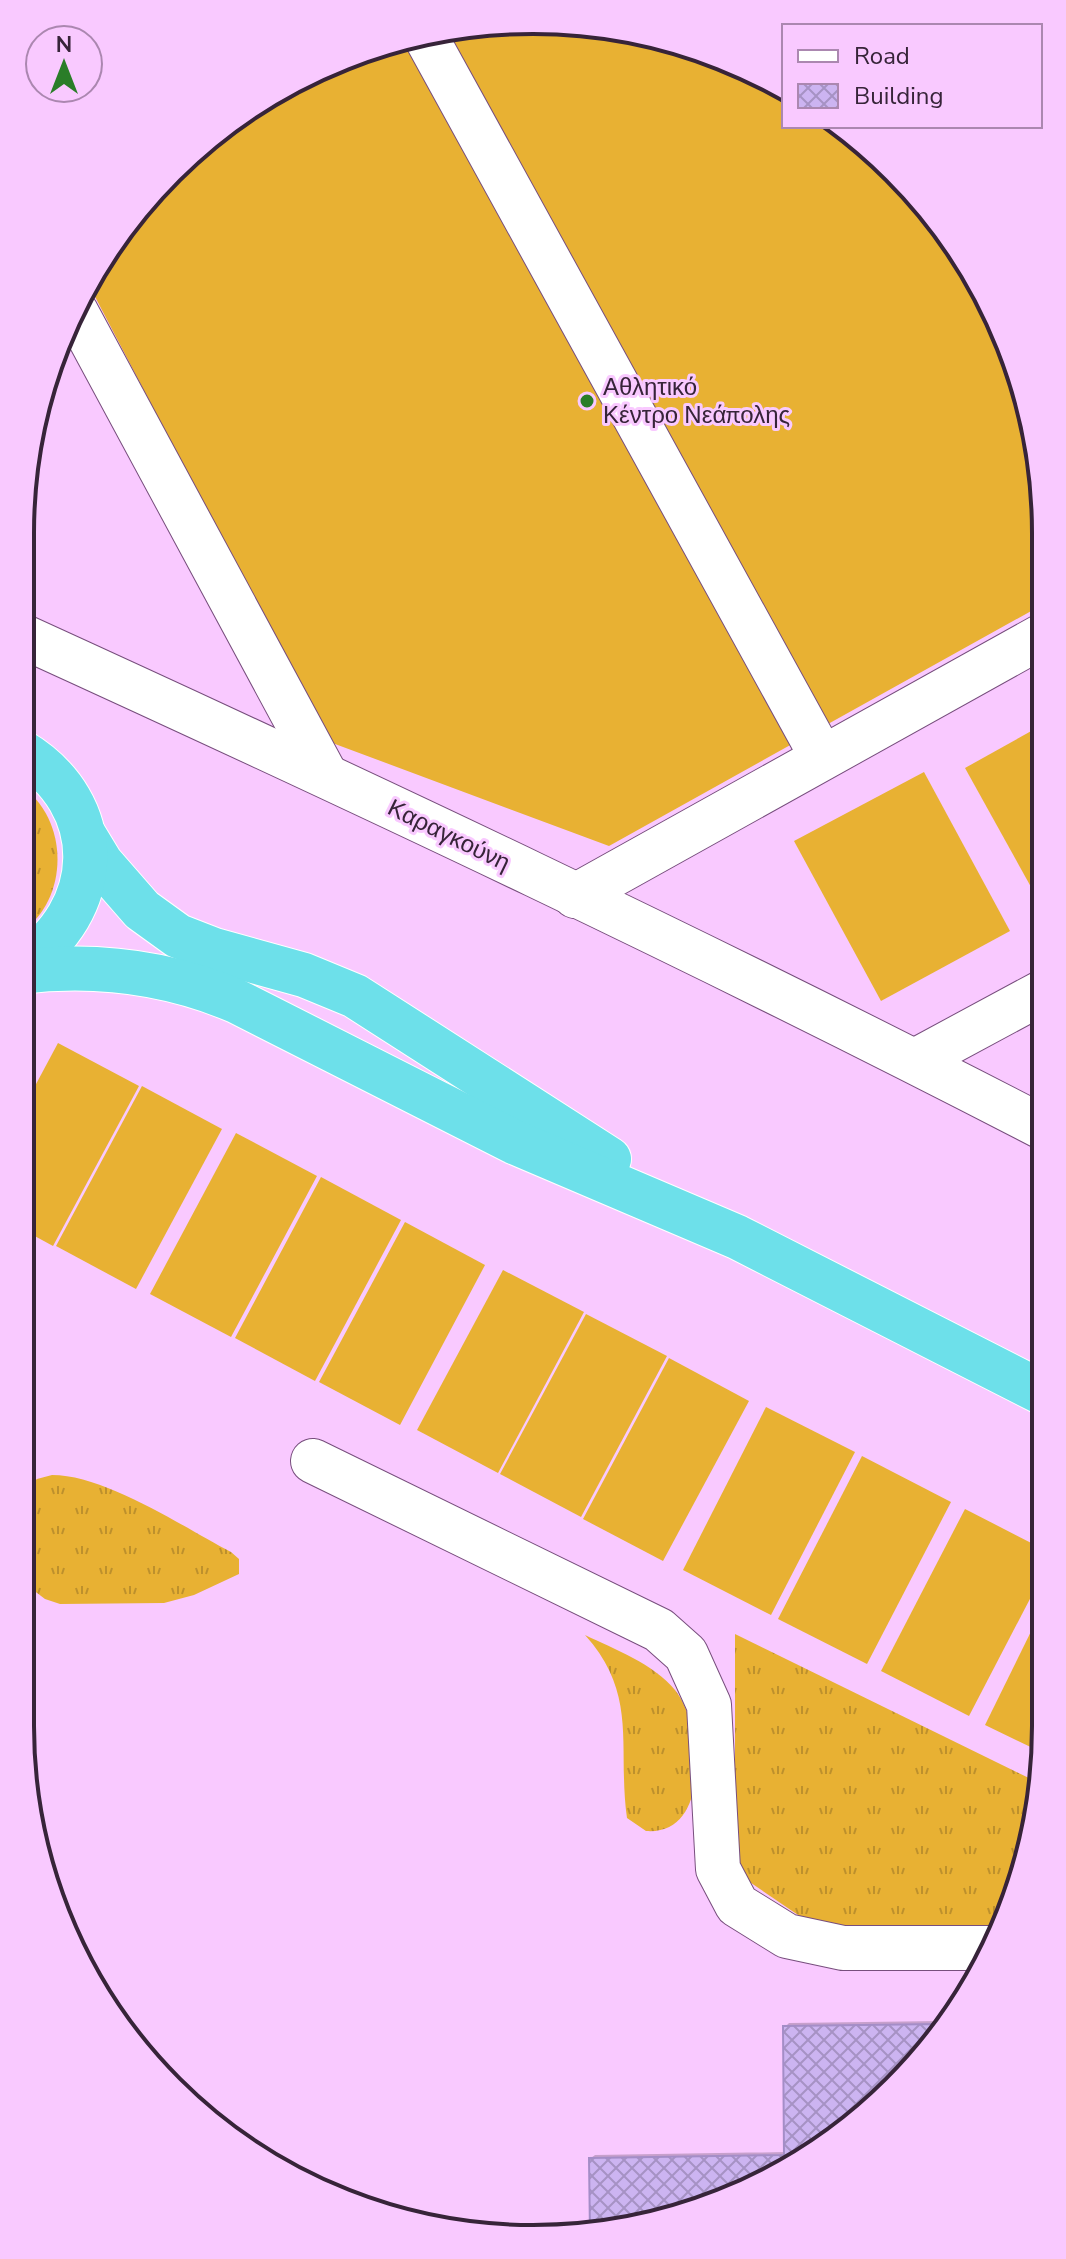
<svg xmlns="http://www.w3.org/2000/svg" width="1066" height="2259" font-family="'Nunito Sans',sans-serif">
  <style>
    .grass { fill: url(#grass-tufts) }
    .pitch { fill: #e8b133 }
    .shadow { fill: #0003 }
    .building { fill: url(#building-cross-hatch); stroke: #a48dc7; stroke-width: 2 }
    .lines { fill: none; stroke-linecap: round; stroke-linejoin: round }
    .minor-casing { stroke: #774e7d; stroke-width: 46 }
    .highway-casing { stroke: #fff; stroke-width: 46 }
    .minor { stroke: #fff; stroke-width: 44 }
    .highway { stroke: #6de0ea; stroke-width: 44 }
    .poi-dot { fill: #2a7d28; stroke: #f9c9ff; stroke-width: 3 }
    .labels { text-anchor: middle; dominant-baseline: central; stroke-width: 6; stroke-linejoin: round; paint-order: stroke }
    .poi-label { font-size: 24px; fill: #372439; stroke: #f9c9ff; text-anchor: start }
    .street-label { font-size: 24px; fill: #372439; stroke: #f9c9ff }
    .rim { fill: none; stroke: #372439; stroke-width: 4 }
  </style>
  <defs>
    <pattern id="grass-tufts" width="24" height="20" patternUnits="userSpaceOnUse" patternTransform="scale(2)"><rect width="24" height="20" fill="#e8b133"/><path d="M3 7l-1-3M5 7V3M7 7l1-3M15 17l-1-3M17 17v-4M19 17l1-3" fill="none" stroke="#bd902c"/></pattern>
    <pattern id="building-cross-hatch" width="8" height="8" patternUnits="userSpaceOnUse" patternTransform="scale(2)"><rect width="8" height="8" fill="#ccb4f1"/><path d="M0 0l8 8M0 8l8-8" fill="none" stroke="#a692c4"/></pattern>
  </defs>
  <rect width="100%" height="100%" fill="#f9c9ff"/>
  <g class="grass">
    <path d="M20 785C70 819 70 900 20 933Z"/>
    <path d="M52 1475C106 1475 183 1527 231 1552L239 1559V1574L194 1595 164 1603 60 1604 45 1599 20 1580V1492L37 1479Z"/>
    <path d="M735 1634 1035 1781 1007 1923 1000 1932 826 1934 735 1872Z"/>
    <path d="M585 1635C614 1649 654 1664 675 1690 702 1722 713 1836 646 1831L627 1818C617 1747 639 1695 585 1635Z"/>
  </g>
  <g class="pitch">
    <path d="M533 20 730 59 784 91V126H846L940 220 1007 336 1042 466V605L609 846 327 741 91 289 171 170 337 59Z"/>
    <path d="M1042 725 1043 881 1031 887 965 768Z"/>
    <path d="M924 772 1010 931 881 1001 794 841Z"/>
    <path d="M58 1043 139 1086 53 1246 20 1228V1114Z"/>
    <path d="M142 1086 222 1129 136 1289 56 1246Z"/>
    <path d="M236 1133 317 1176 231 1337 150 1294Z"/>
    <path d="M321 1177 401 1220 315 1381 235 1338Z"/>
    <path d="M405 1222 485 1265 400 1425 319 1382Z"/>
    <path d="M503 1270 584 1312 498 1473 417 1430Z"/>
    <path d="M586 1314 667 1356 581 1517 500 1474Z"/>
    <path d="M669 1358 749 1401 663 1561 583 1519Z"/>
    <path d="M766 1407 855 1452 771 1615 683 1570Z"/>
    <path d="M862 1456 951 1502 867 1664 778 1619Z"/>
    <path d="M965 1509 1045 1550V1570L969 1716 881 1671Z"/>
    <path d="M1046 1601V1726L1041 1752 985 1725Z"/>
  </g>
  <path class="shadow" d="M941 2021 896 2088 760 2186 592 2234 591 2158 595 2155 786 2152 785 2027 789 2023Z"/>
  <path class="building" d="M939 2024 896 2088 760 2186 600 2235 590 2234 589 2158 784 2155 783 2026Z"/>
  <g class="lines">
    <g class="minor-casing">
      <g id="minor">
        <path d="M428 41 822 757"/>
        <path d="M76 312 325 774"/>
        <path d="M20 635C364 792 708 954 1044 1128"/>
        <path d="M575 896 1042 636"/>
        <path d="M915 1061 1043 992"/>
        <path d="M313 1461 659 1630 686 1654 709 1705 718 1869 737 1905 787 1936 843 1948H990"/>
      </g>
    </g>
    <g class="highway-casing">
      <g id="highway">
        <path d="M84 835 101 863 142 910 178 936 214 950 304 975 355 996 609 1159"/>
        <path d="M20 965C105 912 109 804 20 751"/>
        <path d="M20 972C94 963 167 972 236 1001L514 1142 737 1237 1045 1394"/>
      </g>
    </g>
    <use href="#minor" class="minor"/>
    <use href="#highway" class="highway"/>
  </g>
  <circle class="poi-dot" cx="587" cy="401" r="8"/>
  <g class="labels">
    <g class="poi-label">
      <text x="603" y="387">Αθλητικό<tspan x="603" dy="28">Κέντρο Νεάπολης</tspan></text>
    </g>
    <g class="street-label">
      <text transform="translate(449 835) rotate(26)">Καραγκούνη</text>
    </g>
  </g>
  <path d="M0 0H1066V2259H0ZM533 34H533A499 499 0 0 1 1032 533V1726A499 499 0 0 1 533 2225H533A499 499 0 0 1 34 1726V533A499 499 0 0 1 533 34Z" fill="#f9c9ff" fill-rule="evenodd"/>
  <path class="rim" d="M533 34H533A499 499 0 0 1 1032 533V1726A499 499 0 0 1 533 2225H533A499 499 0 0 1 34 1726V533A499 499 0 0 1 533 34Z"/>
  <rect x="782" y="24" width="260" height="104" fill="#f9c9ff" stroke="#ab87b0" stroke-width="2"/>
  <rect x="798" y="50" width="40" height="12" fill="#ffffff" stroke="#ab87b0" stroke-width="2"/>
  <text x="854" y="64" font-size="24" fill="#372439">Road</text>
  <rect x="798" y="84" width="40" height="24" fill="url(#building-cross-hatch)" stroke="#ab87b0" stroke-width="2"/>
  <text x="854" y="104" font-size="24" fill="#372439">Building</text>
  <g transform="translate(64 64)"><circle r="38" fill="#f9c9ff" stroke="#ab87b0" stroke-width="2"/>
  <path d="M0-6L14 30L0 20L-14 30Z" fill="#2a7d28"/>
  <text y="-12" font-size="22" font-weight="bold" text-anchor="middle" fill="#372439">N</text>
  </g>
</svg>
